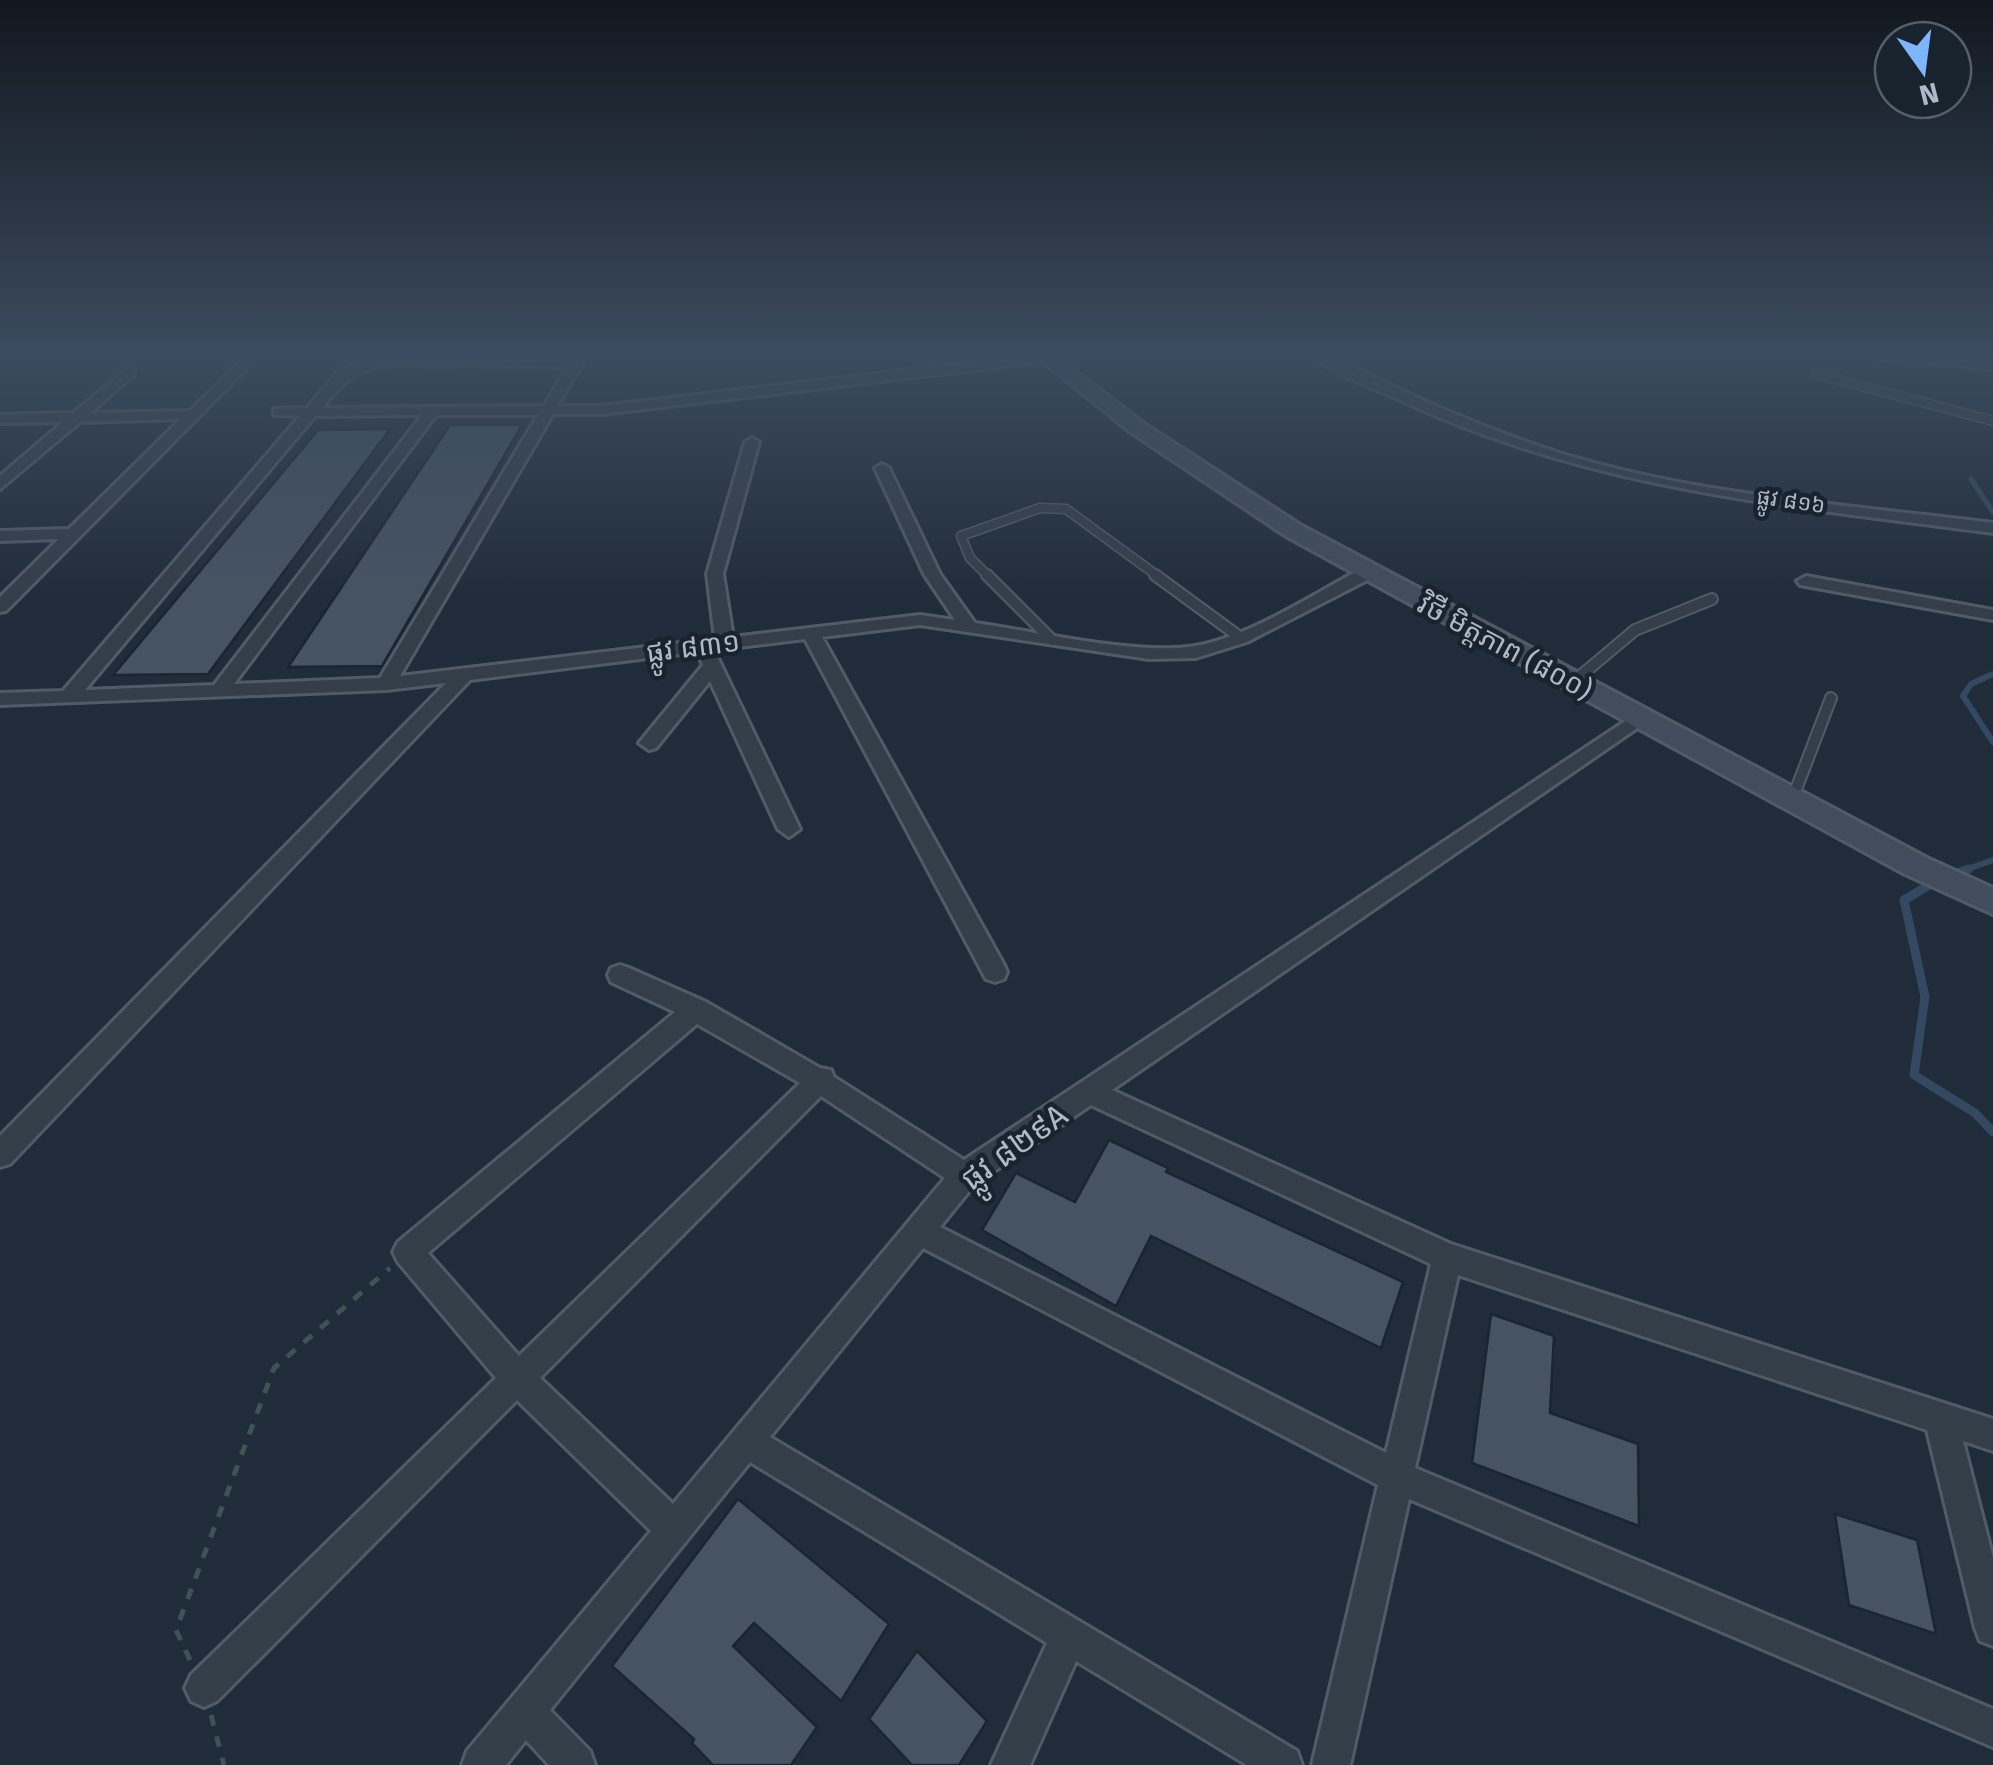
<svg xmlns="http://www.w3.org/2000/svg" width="1993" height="1765" font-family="'Fira Sans','Noto Sans Khmer',sans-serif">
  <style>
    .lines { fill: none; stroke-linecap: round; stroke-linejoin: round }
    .stream-far2 { stroke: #324961; stroke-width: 5 }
    .stream-far1 { stroke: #324961; stroke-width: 6 }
    .stream { stroke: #324961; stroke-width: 9 }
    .building { fill: #465363; stroke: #1b2530; stroke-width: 2.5 }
    .service-far1-casing { stroke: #515b67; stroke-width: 11 }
    .service-casing { stroke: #515b67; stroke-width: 14 }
    .minor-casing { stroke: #515b67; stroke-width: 6 }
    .tertiary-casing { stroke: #515b67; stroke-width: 4 }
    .secondary-casing { stroke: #515b67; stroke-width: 6 }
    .path { stroke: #3c5454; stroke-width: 5; stroke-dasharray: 11 11; stroke-linecap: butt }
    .service-far1 { stroke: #333e49; stroke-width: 8 }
    .service { stroke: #333e49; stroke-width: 10 }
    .minor { fill: #333e49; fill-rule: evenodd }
    .tertiary { fill: #333e49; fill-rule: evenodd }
    .secondary { fill: #414d5c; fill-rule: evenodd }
    .labels { text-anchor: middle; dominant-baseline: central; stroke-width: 9; stroke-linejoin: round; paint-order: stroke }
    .far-street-label { font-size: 22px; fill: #aeb8c6; stroke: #19232e }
    .street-label { font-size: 28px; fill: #aeb8c6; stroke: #19232e }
    .near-street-label { font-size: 32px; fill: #aeb8c6; stroke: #19232e }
  </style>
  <rect width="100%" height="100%" fill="#202c39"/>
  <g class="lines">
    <g class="stream-far2">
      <path d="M116 353 124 357 187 353"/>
      <path d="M1971 479 1993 512"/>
    </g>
    <g class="stream-far1">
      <path d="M1993 674 1971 684 1963 696 1993 742"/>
      <path d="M1962 871 1993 860"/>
    </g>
    <g class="stream">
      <path d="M1951 875 1969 869"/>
      <path d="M1938 880 1904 900 1925 997 1914 1075 1975 1113 1993 1132"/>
    </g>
  </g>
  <g class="building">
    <path d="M450 425H522L382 666 288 667Z"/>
    <path d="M390 429 208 674 113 675 318 430Z"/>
    <path d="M1109 1140 1168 1168 1166 1172 1403 1282 1381 1348 1151 1236 1116 1306 982 1230 1016 1173 1075 1202Z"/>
    <path d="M1491 1314 1554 1336 1550 1413 1638 1444 1639 1526 1472 1463Z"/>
    <path d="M738 1499 889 1624 841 1701 754 1623 733 1646 817 1727 791 1765H713L692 1743 694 1739 612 1666Z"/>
    <path d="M1835 1514 1917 1540 1936 1634 1849 1605Z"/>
    <path d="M917 1651 987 1721 959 1765H912L869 1719Z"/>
  </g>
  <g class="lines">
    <g class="service-far1-casing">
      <g id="service-far1">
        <path d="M1816 374 1993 421"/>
        <path d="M989 577 970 558 961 536 1040 508 1066 509 1159 577"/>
      </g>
    </g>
    <g class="service-casing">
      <g id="service">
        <path d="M987 575 1052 640"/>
        <path d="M1155 575 1241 638"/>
        <path d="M1572 683 1635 630 1712 599"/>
        <path d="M1792 800 1831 698"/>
      </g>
    </g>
    <g class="minor-casing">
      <g id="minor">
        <path d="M249 353H262L6 611 0 612V597L59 539 0 541V531L69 529 181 419 80 422 0 489V476L63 422 0 423V415L73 413 129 368 134 369V375L90 413 190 411Z"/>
        <path d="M1307 353H1323C1401 391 1480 428 1563 454 1701 496 1850 505 1993 523V533C1783 505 1597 491 1402 401 1371 387 1332 374 1307 353Z"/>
        <path d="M1850 353H1900L1993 361V369L1856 357Z"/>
        <path d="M1047 354 1052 355V361L602 414H553L400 676 715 639 707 574 745 442 752 438 759 442 723 574 733 637 920 615 955 620 924 574 875 468 882 464 889 468 940 574 975 623C1034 631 1139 656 1195 646 1249 637 1312 595 1361 569H1373V577L1247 642 1196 658 1149 659 920 625 822 637 1004 965 1007 972 1004 979 995 982 986 979 805 639 714 650 800 829 789 837 778 829 710 681 656 748 649 750 639 743 703 665 697 652 470 680 10 1164 0 1167V1136L446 683 386 690 0 705V693L63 691 300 416 274 415V409L307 408 339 370 368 358 581 360 583 363 557 406H602ZM394 365 567 367 544 406 322 408C344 381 358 366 394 365ZM422 415 214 685 85 690 315 416ZM436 415H538L380 678 234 684Z"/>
        <path d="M1806 576 1993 610V620L1800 585 1797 581Z"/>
        <path d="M1639 712 1649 718 1646 722 1112 1090 1451 1244 1993 1419V1451L1963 1441 1993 1558V1646L1980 1641 1975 1628 1927 1430 1458 1275 1415 1468 1993 1709V1747L1409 1499 1350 1765H1312L1378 1485 923 1248 770 1437 1297 1751 1302 1765H1247L1076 1661 1030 1765H991L1047 1643 750 1462 550 1710 590 1751 595 1765H549L526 1740 506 1765H462L467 1751 651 1531 517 1400 217 1701 204 1707 191 1701 185 1688 191 1675 496 1378 398 1262 393 1252 398 1242 675 1012 611 982 608 975 611 968 620 965 629 968 706 1002 820 1068 831 1070 834 1077 964 1160ZM697 1024 800 1083 519 1356 428 1253ZM821 1096 945 1178 673 1504 540 1378ZM1091 1105 1431 1264 1386 1453 940 1227 974 1185Z"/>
      </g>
    </g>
    <g class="tertiary-casing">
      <path id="tertiary" d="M1974 353H1991L1993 370Z"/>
    </g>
    <g class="secondary-casing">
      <path id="secondary" d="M1032 353H1053L1143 423 1302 526 1927 858 1993 888V914L1905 874 1286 536 1129 431Z"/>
    </g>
    <g class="path">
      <path d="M190 1660 176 1630 274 1368 390 1268"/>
      <path d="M211 1715 224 1765"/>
    </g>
    <use href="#service-far1" class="service-far1"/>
    <use href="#service" class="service"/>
    <use href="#minor" class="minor"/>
    <use href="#tertiary" class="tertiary"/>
    <use href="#secondary" class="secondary"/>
  </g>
  <linearGradient id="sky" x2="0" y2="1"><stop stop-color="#12181f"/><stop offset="0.59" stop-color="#3c4b5f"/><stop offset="1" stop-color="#3c4b5f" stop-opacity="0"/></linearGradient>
  <rect width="1993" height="600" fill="url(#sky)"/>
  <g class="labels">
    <g class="far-street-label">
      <text transform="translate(1791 501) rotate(8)">ផ្លូវ ៨១៦</text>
    </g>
    <g class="street-label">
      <text transform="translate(693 647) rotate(-7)">ផ្លូវ ៨៣១</text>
      <text transform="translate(1505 647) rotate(28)">វិថី មិត្តភាព (៨០០)</text>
    </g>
    <g class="near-street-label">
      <text transform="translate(1014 1147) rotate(-36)">ផ្លូវ ៨២៩A</text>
    </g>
  </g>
  <g transform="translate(1923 70) rotate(166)"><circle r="48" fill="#19232e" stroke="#555f6b" stroke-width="2.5"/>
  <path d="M0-8L18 38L0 25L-18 38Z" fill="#7eb5fb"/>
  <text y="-15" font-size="28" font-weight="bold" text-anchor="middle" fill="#aeb8c6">N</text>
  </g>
</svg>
